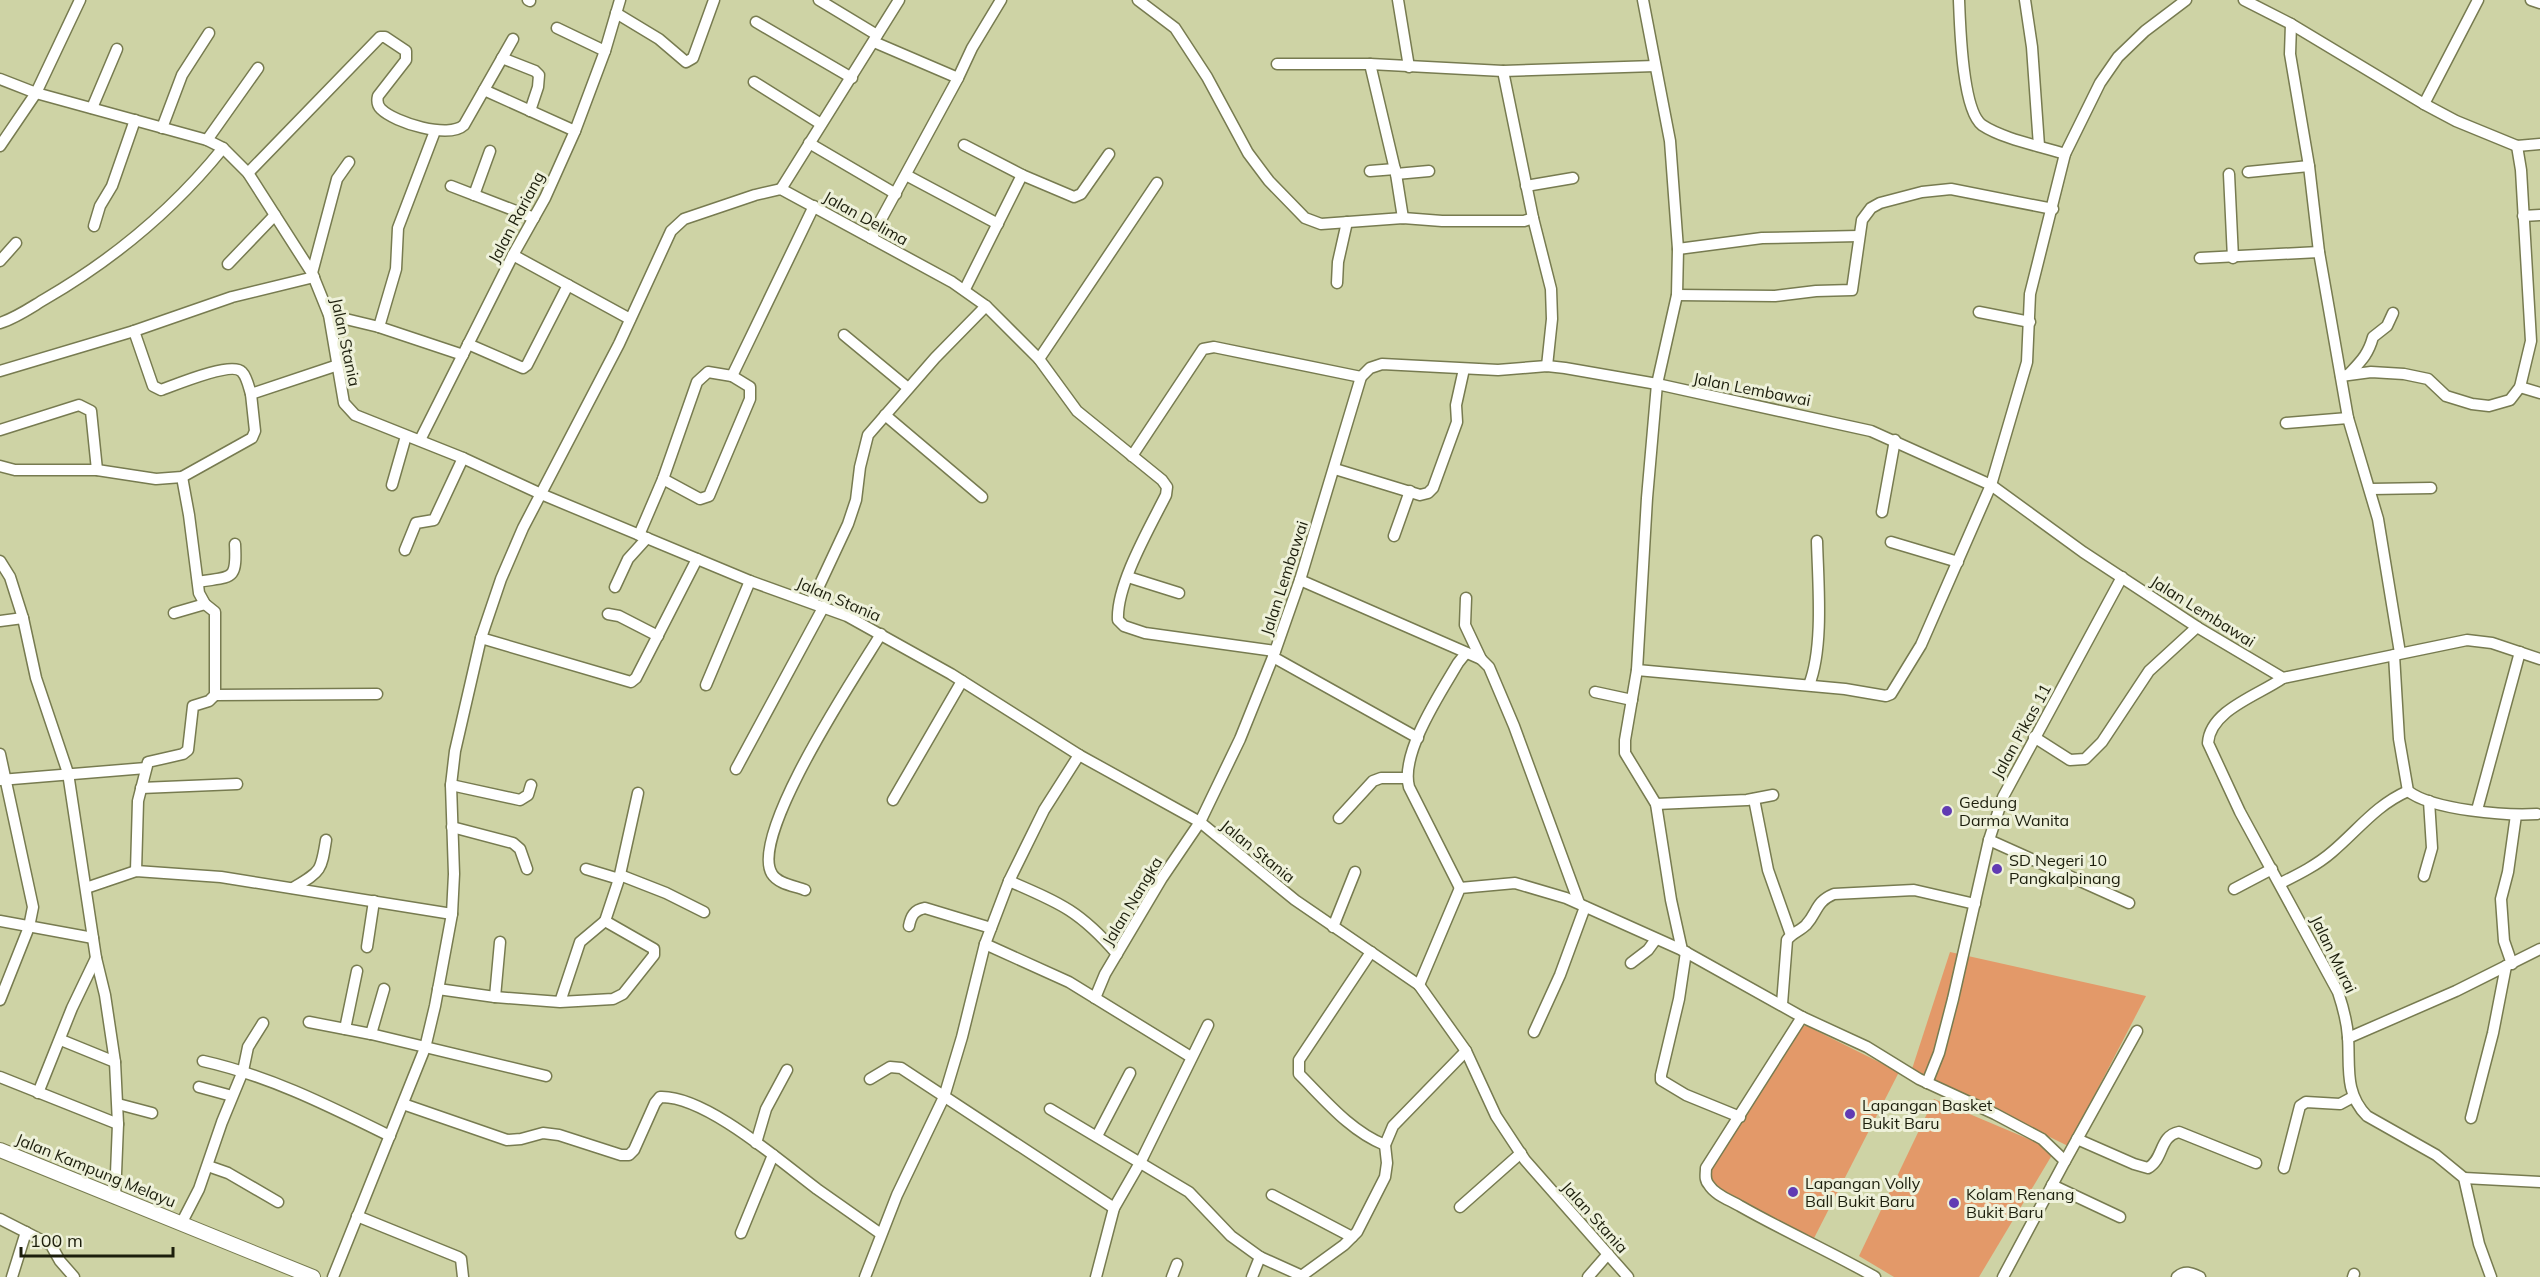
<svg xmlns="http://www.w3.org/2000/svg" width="2540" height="1277" font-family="Mulish,sans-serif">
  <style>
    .green { fill: #e39969 }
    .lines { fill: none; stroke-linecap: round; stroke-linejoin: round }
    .minor-casing { stroke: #777b50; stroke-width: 13 }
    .major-casing { stroke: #777b50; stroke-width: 16 }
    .minor { stroke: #fff; stroke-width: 10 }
    .major { stroke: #fff; stroke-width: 14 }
    .poi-dot { fill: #613bb3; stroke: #eef1da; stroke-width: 2 }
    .labels { text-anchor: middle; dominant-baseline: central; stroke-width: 6; stroke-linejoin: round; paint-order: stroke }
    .street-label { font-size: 16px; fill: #1c1e0c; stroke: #eef1da }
    .poi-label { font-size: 16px; fill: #1c1e0c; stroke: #eef1da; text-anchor: start }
  </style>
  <rect width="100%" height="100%" fill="#ced3a5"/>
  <g class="green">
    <path d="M1950 952 2146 996 2068 1146 1912 1069Z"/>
    <path d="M1800 1026H1807L1899 1072 1810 1246 1703 1182Z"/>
    <path d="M1934 1099 2055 1150 1979 1277H1894L1859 1256Z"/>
  </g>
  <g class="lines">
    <g class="minor-casing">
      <g id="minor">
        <path d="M528 0 530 1"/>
        <path d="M819 0 877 35"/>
        <path d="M1138 0 1175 28 1207 77 1248 153 1269 181 1305 218 1321 224 1403 218 1442 221H1524L1533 218"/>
        <path d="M1398 0 1409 67"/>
        <path d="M1643 0 1670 141 1678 249 1677 295 1657 384 1647 498 1637 670 1625 740V753L1656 804 1671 900 1682 950"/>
        <path d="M1959 0C1960 25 1962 110 1982 125 2003 139 2040 146 2065 154"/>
        <path d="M2025 0 2032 47 2039 146"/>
        <path d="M2244 0 2291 24 2290 54 2309 166 2319 252 2348 418 2378 519 2400 653"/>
        <path d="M2531 0 2540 3"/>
        <path d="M616 13 659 39 686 62 693 58 714 0"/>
        <path d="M756 22 852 78"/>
        <path d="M2291 24 2424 104 2478 0"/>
        <path d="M557 28 605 51"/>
        <path d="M874 42 958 78"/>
        <path d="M502 58 535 71 539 75 538 87 530 111"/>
        <path d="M1277 64H1370L1503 71 1655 66"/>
        <path d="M1370 64 1396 174 1403 218"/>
        <path d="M1503 71 1533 218 1551 289 1552 319 1547 366"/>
        <path d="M0 79 36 93 207 140 223 148 248 173 312 273 329 315 344 403 355 415 463 458 541 494 750 581 847 616 951 674 1079 755 1200 822 1295 900 1419 985 1466 1051 1496 1116 1525 1160 1628 1277"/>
        <path d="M754 82 821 124"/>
        <path d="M484 90 575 131"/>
        <path d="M2424 104 2456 121 2517 146 2540 144"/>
        <path d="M92 108 117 49"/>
        <path d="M162 128 182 75 209 33"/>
        <path d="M207 140 258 68"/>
        <path d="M809 143 896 194"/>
        <path d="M964 145 1022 175"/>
        <path d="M0 146 36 93 80 0"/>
        <path d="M1370 171 1395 169"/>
        <path d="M2248 172 2309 166"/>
        <path d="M248 173 380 37H385L406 51V60L378 96C377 100 377 105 381 109 395 123 449 139 464 125L513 39"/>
        <path d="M1396 174 1429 171"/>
        <path d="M2229 174 2233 258"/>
        <path d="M906 175 998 224"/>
        <path d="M451 186 534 218"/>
        <path d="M1526 186 1573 178"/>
        <path d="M781 189 899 0"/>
        <path d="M474 195 490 151"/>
        <path d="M2523 216 2540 215"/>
        <path d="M94 226 100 206 112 186 135 120"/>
        <path d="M871 238 958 78 972 48 1001 0"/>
        <path d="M1678 249 1762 238 1859 236"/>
        <path d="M513 255 630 319"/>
        <path d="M2200 258 2319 252"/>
        <path d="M0 261 16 243"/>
        <path d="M228 264 275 215"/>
        <path d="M312 273 337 179 349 162"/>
        <path d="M1337 283 1338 262 1347 222"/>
        <path d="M965 289 1022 175 1074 197 1081 194 1109 154"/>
        <path d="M1677 295 1775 296 1816 291 1852 290 1862 220 1871 208 1880 203 1922 192 1951 189 2053 209"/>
        <path d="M986 306 1039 359 1077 411 1162 480 1167 487 1166 495C1150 527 1116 585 1118 620L1124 626 1145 633 1275 651"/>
        <path d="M1979 312 2030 322"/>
        <path d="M329 315 379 327 463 355"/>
        <path d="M0 323C16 318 30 308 45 299 114 259 173 210 223 148"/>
        <path d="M379 327 396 269 398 228 435 131"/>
        <path d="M134 331 153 386 161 390C175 385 232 361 242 372 247 377 249 388 251 394"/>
        <path d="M844 335 908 388"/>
        <path d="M468 344 523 368 527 365 568 285"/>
        <path d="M1039 359 1157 183"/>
        <path d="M0 371 134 331 232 297 314 277"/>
        <path d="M2349 374C2361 361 2368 355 2373 337L2387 326 2393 313"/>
        <path d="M2341 376 2371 372 2404 374 2428 379 2446 396 2472 404 2489 406 2510 400 2520 387 2531 341 2521 170 2517 146"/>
        <path d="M2520 387 2540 393"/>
        <path d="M885 415 982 497"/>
        <path d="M2286 423 2348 418"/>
        <path d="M0 430 79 405 91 411 97 470"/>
        <path d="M420 440 513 255 545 198 575 131 605 51 620 0"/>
        <path d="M1132 456 1203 349 1214 347 1361 377"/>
        <path d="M0 466 15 470H97L156 479 182 477 252 438 255 431 251 394 338 365"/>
        <path d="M1335 469 1420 495 1428 493 1433 488 1457 422 1456 405 1464 369"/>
        <path d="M663 479 700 499 709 496 750 399V387L732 376"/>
        <path d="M392 485 406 436"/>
        <path d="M2371 489 2431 488"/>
        <path d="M1882 512 1895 440"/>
        <path d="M639 535 663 479 697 382 708 372 732 376 814 206"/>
        <path d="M1394 536 1410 491"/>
        <path d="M1891 542 1958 562"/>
        <path d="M405 550 416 523 434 520 463 458"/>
        <path d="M0 561 10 577 23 618 36 678 68 773 96 958 105 995 115 1062 118 1124 115 1198"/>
        <path d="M1128 577 1179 593"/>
        <path d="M1300 580 1481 659 1489 667 1514 726 1579 903"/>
        <path d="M198 582C232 576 237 582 235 544"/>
        <path d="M615 587 628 559 647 538"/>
        <path d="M1466 598 1465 625 1481 659"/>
        <path d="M174 613 205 604"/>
        <path d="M608 614 619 616 658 636"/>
        <path d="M0 621 23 618"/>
        <path d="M481 638 631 682 636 678 697 559"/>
        <path d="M2394 655 2399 739 2408 791C2432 810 2507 816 2537 814"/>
        <path d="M1273 657 1418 738"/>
        <path d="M1637 670 1845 689 1886 696 1891 694 1921 645 1991 485 2027 362 2030 294 2065 154 2100 83 2118 57 2145 31 2186 0"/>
        <path d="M2283 678C2259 695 2210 710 2208 743L2240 812 2338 992C2343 1007 2347 1021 2348 1037 2350 1066 2344 1093 2367 1116L2436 1155 2464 1178 2479 1244 2491 1277"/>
        <path d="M706 685 750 581"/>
        <path d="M1809 685C1824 647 1818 582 1817 541"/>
        <path d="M1595 692 1632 700"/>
        <path d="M215 695 377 694"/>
        <path d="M2034 737 2070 760 2085 759 2102 742 2149 671 2197 627"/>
        <path d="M0 754 33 907 29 927 0 1000"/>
        <path d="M736 769 824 606"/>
        <path d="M0 780 146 768"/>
        <path d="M451 785 520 800 528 795 531 785"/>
        <path d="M141 788 237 784"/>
        <path d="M1754 799 1768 870 1791 935"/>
        <path d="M893 800 962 681"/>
        <path d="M1656 804 1747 800 1773 795"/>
        <path d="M2477 810 2520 652"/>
        <path d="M1339 818 1373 781 1381 778H1407"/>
        <path d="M452 827 513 843 520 849 527 869"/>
        <path d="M1989 840 2129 903"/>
        <path d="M586 869 619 879"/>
        <path d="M136 871 138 801 148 762 183 754 188 750 193 706 209 701 215 695V612L205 604 199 593 189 515 182 477"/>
        <path d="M620 875 666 893 704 912"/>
        <path d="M2424 876 2432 848 2429 801"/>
        <path d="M1009 881C1060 903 1080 911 1117 954"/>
        <path d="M2281 883C2299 874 2317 865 2332 852 2358 830 2376 805 2408 791"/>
        <path d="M86 888 136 871 221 877 452 914"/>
        <path d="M293 888C321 871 321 872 326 840"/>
        <path d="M1460 888 1409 787C1400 753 1441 692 1458 663L1466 653"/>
        <path d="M2234 889 2272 869"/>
        <path d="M805 890C795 886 778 884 772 874 748 836 858 672 881 634"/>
        <path d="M0 921 93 938"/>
        <path d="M605 921 619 879 638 793"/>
        <path d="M909 926C911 916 914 910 925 908L991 928"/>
        <path d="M1333 927 1355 872"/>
        <path d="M985 944 1069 982 1191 1057"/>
        <path d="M367 947 374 901"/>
        <path d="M1371 952 1299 1060V1074C1325 1100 1350 1131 1385 1145"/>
        <path d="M1686 952 1679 999 1661 1075V1080L1686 1095 1740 1117"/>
        <path d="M1631 963 1648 950 1656 939"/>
        <path d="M2512 964 2504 941 2501 899 2508 872 2516 815"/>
        <path d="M1419 985 1460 888 1515 883 1566 898 1682 950 1802 1017 1867 1047 1919 1079 1995 1114 2042 1139 2065 1161 2003 1277"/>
        <path d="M438 989 495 997 560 1002 613 999 623 994 654 955V949L605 921 580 942 560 1002"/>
        <path d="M495 997 500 942"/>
        <path d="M1095 998 1105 974 1162 878 1200 822 1240 739 1273 657 1300 580 1361 377 1370 368 1382 364 1498 370 1547 366 1565 368 1657 384 1871 431 1991 485 2083 552 2197 627 2283 678 2467 640 2492 643 2540 659"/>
        <path d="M1782 1004 1787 940C1792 933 1800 931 1806 925 1818 912 1815 902 1834 894L1914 890 1975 904"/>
        <path d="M1802 1017 1706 1168C1706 1174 1704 1180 1709 1185 1715 1195 1730 1200 1740 1206 1784 1231 1831 1252 1875 1277"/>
        <path d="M309 1022 371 1034 546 1076"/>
        <path d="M345 1029 357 971"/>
        <path d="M1534 1032 1560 975 1585 907"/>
        <path d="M371 1034 384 989"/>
        <path d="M2348 1038 2456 991 2540 949"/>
        <path d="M61 1040 115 1062"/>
        <path d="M203 1061C270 1076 329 1106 390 1136"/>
        <path d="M0 1077 118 1124"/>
        <path d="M870 1079 890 1067 901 1068 1114 1208"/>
        <path d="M1927 1083 1939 1053 1953 999 1989 840 2003 797 2122 577"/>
        <path d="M199 1087 232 1096"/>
        <path d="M38 1093 72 1008 96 958"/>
        <path d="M118 1104 152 1113"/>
        <path d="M403 1104 507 1140 521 1139 543 1133 559 1135 621 1155H629L634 1150 655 1103 660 1097C705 1095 781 1162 817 1189 838 1204 860 1219 881 1234"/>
        <path d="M1050 1109 1189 1192 1231 1236 1260 1257 1300 1275"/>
        <path d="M2471 1118 2493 1033 2506 966"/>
        <path d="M1097 1136 1130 1073"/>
        <path d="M2077 1139 2134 1164 2148 1168C2164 1159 2159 1136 2179 1132L2256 1163"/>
        <path d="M756 1143 766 1109 787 1070"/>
        <path d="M2065 1161 2137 1031"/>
        <path d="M208 1166 228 1173 278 1202"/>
        <path d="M2284 1168 2300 1106 2306 1102 2340 1104 2353 1097"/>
        <path d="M2464 1178 2540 1182"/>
        <path d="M2052 1185 2120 1217"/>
        <path d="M1272 1195 1352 1237"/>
        <path d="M1460 1207 1521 1153"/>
        <path d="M357 1216 458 1257 461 1259 463 1277"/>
        <path d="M0 1219 51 1245 60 1261 74 1277"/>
        <path d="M182 1222 199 1189 222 1122 243 1071 248 1047 263 1023"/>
        <path d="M741 1233 773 1155"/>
        <path d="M12 1277 26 1232"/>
        <path d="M333 1277 425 1048 435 1006 452 914 454 874 451 785 455 751 481 638 501 579 523 528 619 344 671 231 684 219 755 195 781 189 952 282 986 306 935 358 868 435 860 467 856 500 848 524 812 601"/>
        <path d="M865 1277 897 1195 944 1097 962 1037 985 944 1009 881 1044 810 1079 755"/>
        <path d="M1096 1277 1114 1208 1141 1161 1208 1025"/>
        <path d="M1172 1277 1177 1264"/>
        <path d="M1252 1277 1260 1257"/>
        <path d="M1300 1277 1344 1245 1357 1232 1385 1177 1387 1163 1385 1145 1393 1126 1466 1051"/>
        <path d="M1588 1277 1608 1254"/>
        <path d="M2177 1277C2185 1270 2191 1273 2200 1277"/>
        <path d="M2353 1277 2354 1274"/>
      </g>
    </g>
    <g class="major-casing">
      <path id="major" d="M0 1150 313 1277"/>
    </g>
    <use href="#minor" class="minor"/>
    <use href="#major" class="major"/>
  </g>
  <g class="poi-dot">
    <circle cx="1947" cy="811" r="6"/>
    <circle cx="1997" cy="869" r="6"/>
    <circle cx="1850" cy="1114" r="6"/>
    <circle cx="1793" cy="1192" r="6"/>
    <circle cx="1954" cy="1203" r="6"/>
  </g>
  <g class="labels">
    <g class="street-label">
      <text transform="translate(516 217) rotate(-62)">Jalan Rariang</text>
      <text transform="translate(866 218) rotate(29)">Jalan Delima</text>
      <text transform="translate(346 342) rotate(78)">Jalan Stania</text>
      <text transform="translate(1752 389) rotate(11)">Jalan Lembawai</text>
      <text transform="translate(1284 578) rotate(-72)">Jalan Lembawai</text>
      <text transform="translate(839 599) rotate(23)">Jalan Stania</text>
      <text transform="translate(2203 611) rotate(32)">Jalan Lembawai</text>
      <text transform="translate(2021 731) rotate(-61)">Jalan Pikas 11</text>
      <text transform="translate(1258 851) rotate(39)">Jalan Stania</text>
      <text transform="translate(1132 901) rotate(-59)">Jalan Nangka</text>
      <text transform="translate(2334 954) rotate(64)">Jalan Murai</text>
      <text transform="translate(96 1170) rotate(22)">Jalan Kampung Melayu</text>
      <text transform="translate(1595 1217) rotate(48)">Jalan Stania</text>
    </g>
    <g class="poi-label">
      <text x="1959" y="802">Gedung<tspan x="1959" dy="18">Darma Wanita</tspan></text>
      <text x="2009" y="860">SD Negeri 10<tspan x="2009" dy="18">Pangkalpinang</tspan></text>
      <text x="1862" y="1105">Lapangan Basket<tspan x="1862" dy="18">Bukit Baru</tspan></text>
      <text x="1805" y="1183">Lapangan Volly<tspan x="1805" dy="18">Ball Bukit Baru</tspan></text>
      <text x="1966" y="1194">Kolam Renang<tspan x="1966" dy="18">Bukit Baru</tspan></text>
    </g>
  </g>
  <path d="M21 1247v9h152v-9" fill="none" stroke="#1c1e0c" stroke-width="3"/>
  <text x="30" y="1247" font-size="18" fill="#1c1e0c" stroke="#eef1da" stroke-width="4.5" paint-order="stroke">100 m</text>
</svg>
